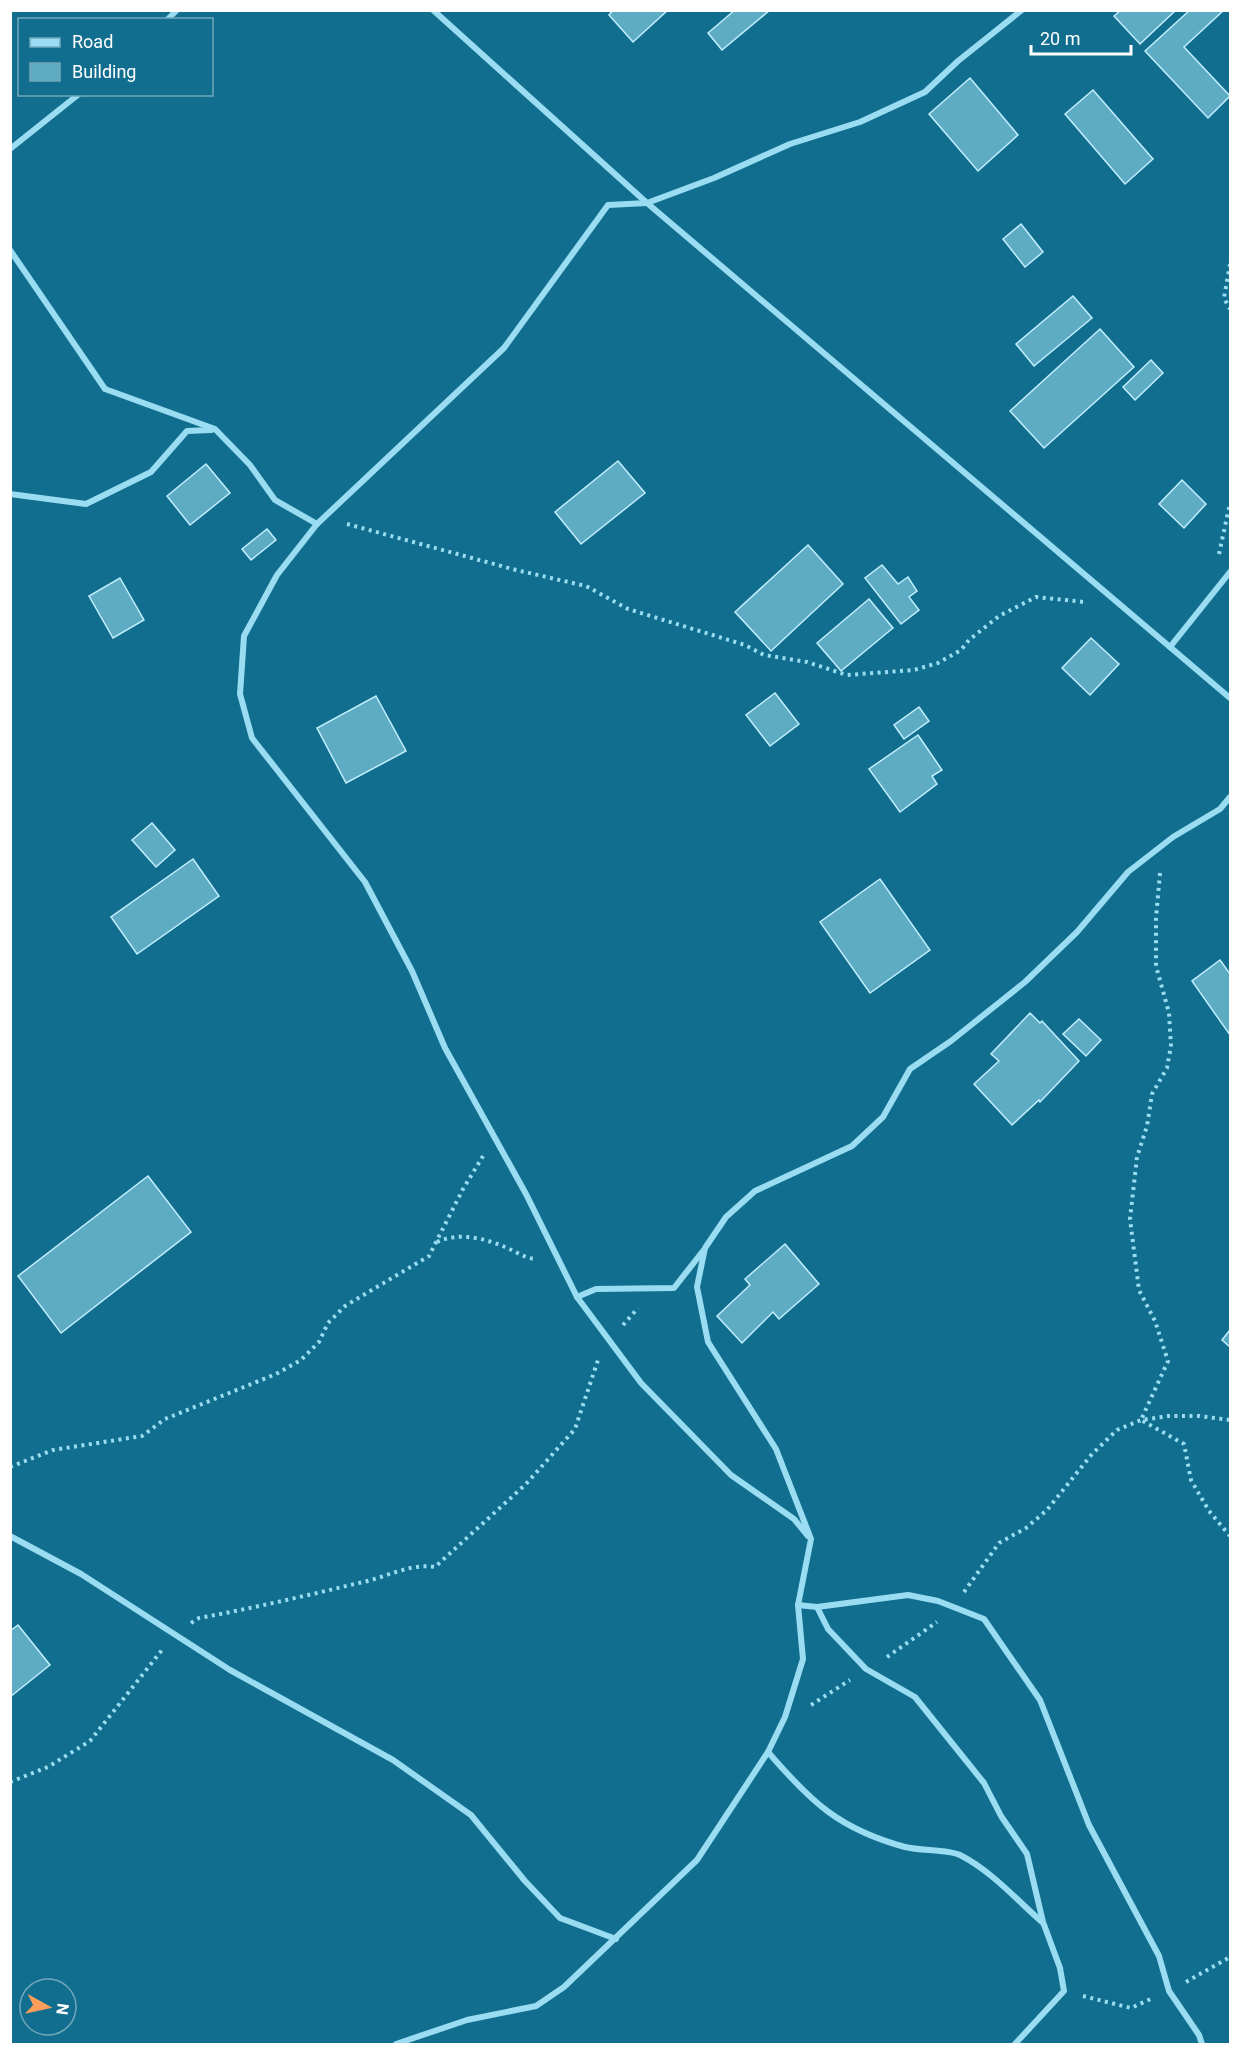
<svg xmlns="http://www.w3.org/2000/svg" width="1241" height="2055" font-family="Roboto,sans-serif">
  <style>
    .building { fill: #5eabc4; stroke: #c1effd; stroke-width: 1.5 }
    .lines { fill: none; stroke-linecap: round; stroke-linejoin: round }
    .path { stroke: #9addf2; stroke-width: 4; stroke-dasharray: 3 4.5; stroke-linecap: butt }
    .street { stroke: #9addf2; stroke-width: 6 }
  </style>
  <rect width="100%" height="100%" fill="#116e8e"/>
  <g class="building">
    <path d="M613 10H668L633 42 609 15Z"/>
    <path d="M735 10H770L722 50 708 33Z"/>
    <path d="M1121 10H1174L1175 11 1140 44 1114 16Z"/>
    <path d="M1190 10H1224L1184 47 1230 96 1208 118 1145 51Z"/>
    <path d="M970 78 1018 135 978 171 929 114Z"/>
    <path d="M1093 90 1153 159 1125 184 1065 114Z"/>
    <path d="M1021 224 1043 252 1025 267 1003 239Z"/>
    <path d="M1073 296 1092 318 1034 366 1016 344Z"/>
    <path d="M1100 329 1134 367 1044 448 1010 411Z"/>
    <path d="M1151 360 1163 373 1135 400 1123 387Z"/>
    <path d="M618 461 645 493 581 544 555 512Z"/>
    <path d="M206 464 230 493 190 525 167 496Z"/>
    <path d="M1182 480 1206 504 1184 528 1159 504Z"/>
    <path d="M267 529 276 540 251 560 242 549Z"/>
    <path d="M808 545 843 584 771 651 735 612Z"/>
    <path d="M882 565 898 584 908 577 917 591 909 597 919 610 901 624 865 578Z"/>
    <path d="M120 578 144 620 113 638 89 596Z"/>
    <path d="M869 599 893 628 841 671 817 643Z"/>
    <path d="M1091 638 1119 664 1090 695 1062 668Z"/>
    <path d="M775 693 799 724 770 746 746 715Z"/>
    <path d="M376 696 406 751 346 783 317 728Z"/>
    <path d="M919 707 929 721 904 739 894 725Z"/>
    <path d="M918 735 942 770 932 776 937 784 900 812 869 769Z"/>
    <path d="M152 823 175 850 156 867 132 840Z"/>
    <path d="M193 859 219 896 137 954 111 917Z"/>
    <path d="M880 879 930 950 870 993 820 922Z"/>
    <path d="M1220 960 1230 974V1035L1192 981Z"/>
    <path d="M1030 1013 1040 1023 1042 1021 1079 1061 1040 1102 1039 1100 1012 1125 974 1084 999 1061 991 1054Z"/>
    <path d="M1079 1019 1101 1040 1086 1056 1063 1034Z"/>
    <path d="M148 1176 191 1232 61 1333 18 1276Z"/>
    <path d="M785 1244 819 1284 779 1319 773 1312 742 1343 717 1316 750 1285 745 1279Z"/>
    <path d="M1230 1330V1347L1222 1340Z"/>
    <path d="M18 1625 50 1665 10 1697V1631Z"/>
  </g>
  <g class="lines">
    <g class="path">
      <path d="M1230 264 1224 298 1230 309"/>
      <path d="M347 524 516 570 586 586 628 609 745 645 764 655 807 662 847 675 914 670 938 663 961 650 969 640 999 616 1036 597 1084 602"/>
      <path d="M1219 554 1230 503"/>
      <path d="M1160 873 1156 918V966L1169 1013 1171 1046 1167 1068 1152 1094 1147 1126 1137 1157 1130 1219 1139 1290 1155 1321 1168 1361 1141 1420 1184 1444 1191 1480 1209 1511 1230 1536"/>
      <path d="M437 1242C458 1232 484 1238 505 1247 515 1251 524 1258 535 1259"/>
      <path d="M623 1325 638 1308"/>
      <path d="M10 1467 53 1450 142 1436 165 1419 276 1374 301 1360 319 1342 328 1323 345 1306 429 1256 463 1189 483 1156"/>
      <path d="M964 1592 999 1543 1026 1528 1047 1510 1092 1454 1117 1430 1141 1420 1169 1416H1199L1230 1420"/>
      <path d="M191 1623 199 1618C254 1608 309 1595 363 1582 387 1577 410 1563 435 1567L526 1484 575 1429 598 1360"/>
      <path d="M887 1657 937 1622"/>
      <path d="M811 1705 850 1680"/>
      <path d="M10 1782 48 1767 90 1741 162 1650"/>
      <path d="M1186 1982 1230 1957"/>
      <path d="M1083 1996 1131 2008 1153 1998"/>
    </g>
    <g class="street">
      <path d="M433 10 647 203 1230 698"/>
      <path d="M167 20 177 10"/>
      <path d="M10 149 79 94"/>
      <path d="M10 250 105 389 215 429 250 465 275 500 317 524 277 575 244 636 240 694 252 738 365 882 412 971 445 1048 526 1194 577 1297 641 1383 731 1475 794 1519 808 1536"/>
      <path d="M10 494 86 504 151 472 187 431 211 430"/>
      <path d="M317 524 504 348 608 205 647 203 714 178 790 144 860 122 925 92 958 61 1022 10"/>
      <path d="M1170 647 1230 572"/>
      <path d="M577 1297 596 1289 674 1288 703 1251"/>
      <path d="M10 1536 81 1574 230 1670 393 1760 471 1815 525 1881 560 1918 616 1939"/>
      <path d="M798 1605 817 1607 828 1629 866 1669 915 1697 984 1783 1001 1816 1027 1854 1043 1922 1060 1968 1064 1991 1015 2044"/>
      <path d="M817 1607 908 1595 938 1601 984 1619 1040 1700 1089 1825 1159 1956 1169 1991 1199 2035 1202 2044"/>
      <path d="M768 1752C811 1802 839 1829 905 1847 921 1851 948 1849 960 1855 990 1870 1017 1900 1042 1922"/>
      <path d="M396 2044 467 2020 536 2006 564 1987 697 1860 768 1752 785 1717 803 1659 798 1605 811 1539 776 1449 708 1342 697 1287 705 1248 726 1217 755 1191 852 1146 883 1117 910 1069 951 1041 1025 982 1077 932 1128 872 1173 837 1220 809 1230 797"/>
    </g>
  </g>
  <rect width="1241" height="2055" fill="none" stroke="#ffffff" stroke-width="24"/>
  <rect x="18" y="18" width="195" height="78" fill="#116e8e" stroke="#70a8bb" stroke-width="1.5"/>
  <rect x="30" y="38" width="30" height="9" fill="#9addf2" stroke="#70a8bb" stroke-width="1.5"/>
  <text x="72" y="48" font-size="18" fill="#ffffff">Road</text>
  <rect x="30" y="63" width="30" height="18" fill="#5eabc4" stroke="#70a8bb" stroke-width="1.5"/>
  <text x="72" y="78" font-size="18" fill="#ffffff">Building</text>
  <g transform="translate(48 2007) rotate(98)"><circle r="28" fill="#116e8e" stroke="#70a8bb" stroke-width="1.5"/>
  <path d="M0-4.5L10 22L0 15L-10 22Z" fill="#ff9d5b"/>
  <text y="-9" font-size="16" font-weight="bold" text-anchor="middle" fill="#ffffff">N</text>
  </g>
  <path d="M1031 45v9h100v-9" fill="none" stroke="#ffffff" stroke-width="3"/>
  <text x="1040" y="45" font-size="18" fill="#ffffff" stroke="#116e8e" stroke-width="4.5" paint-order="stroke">20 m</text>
</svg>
